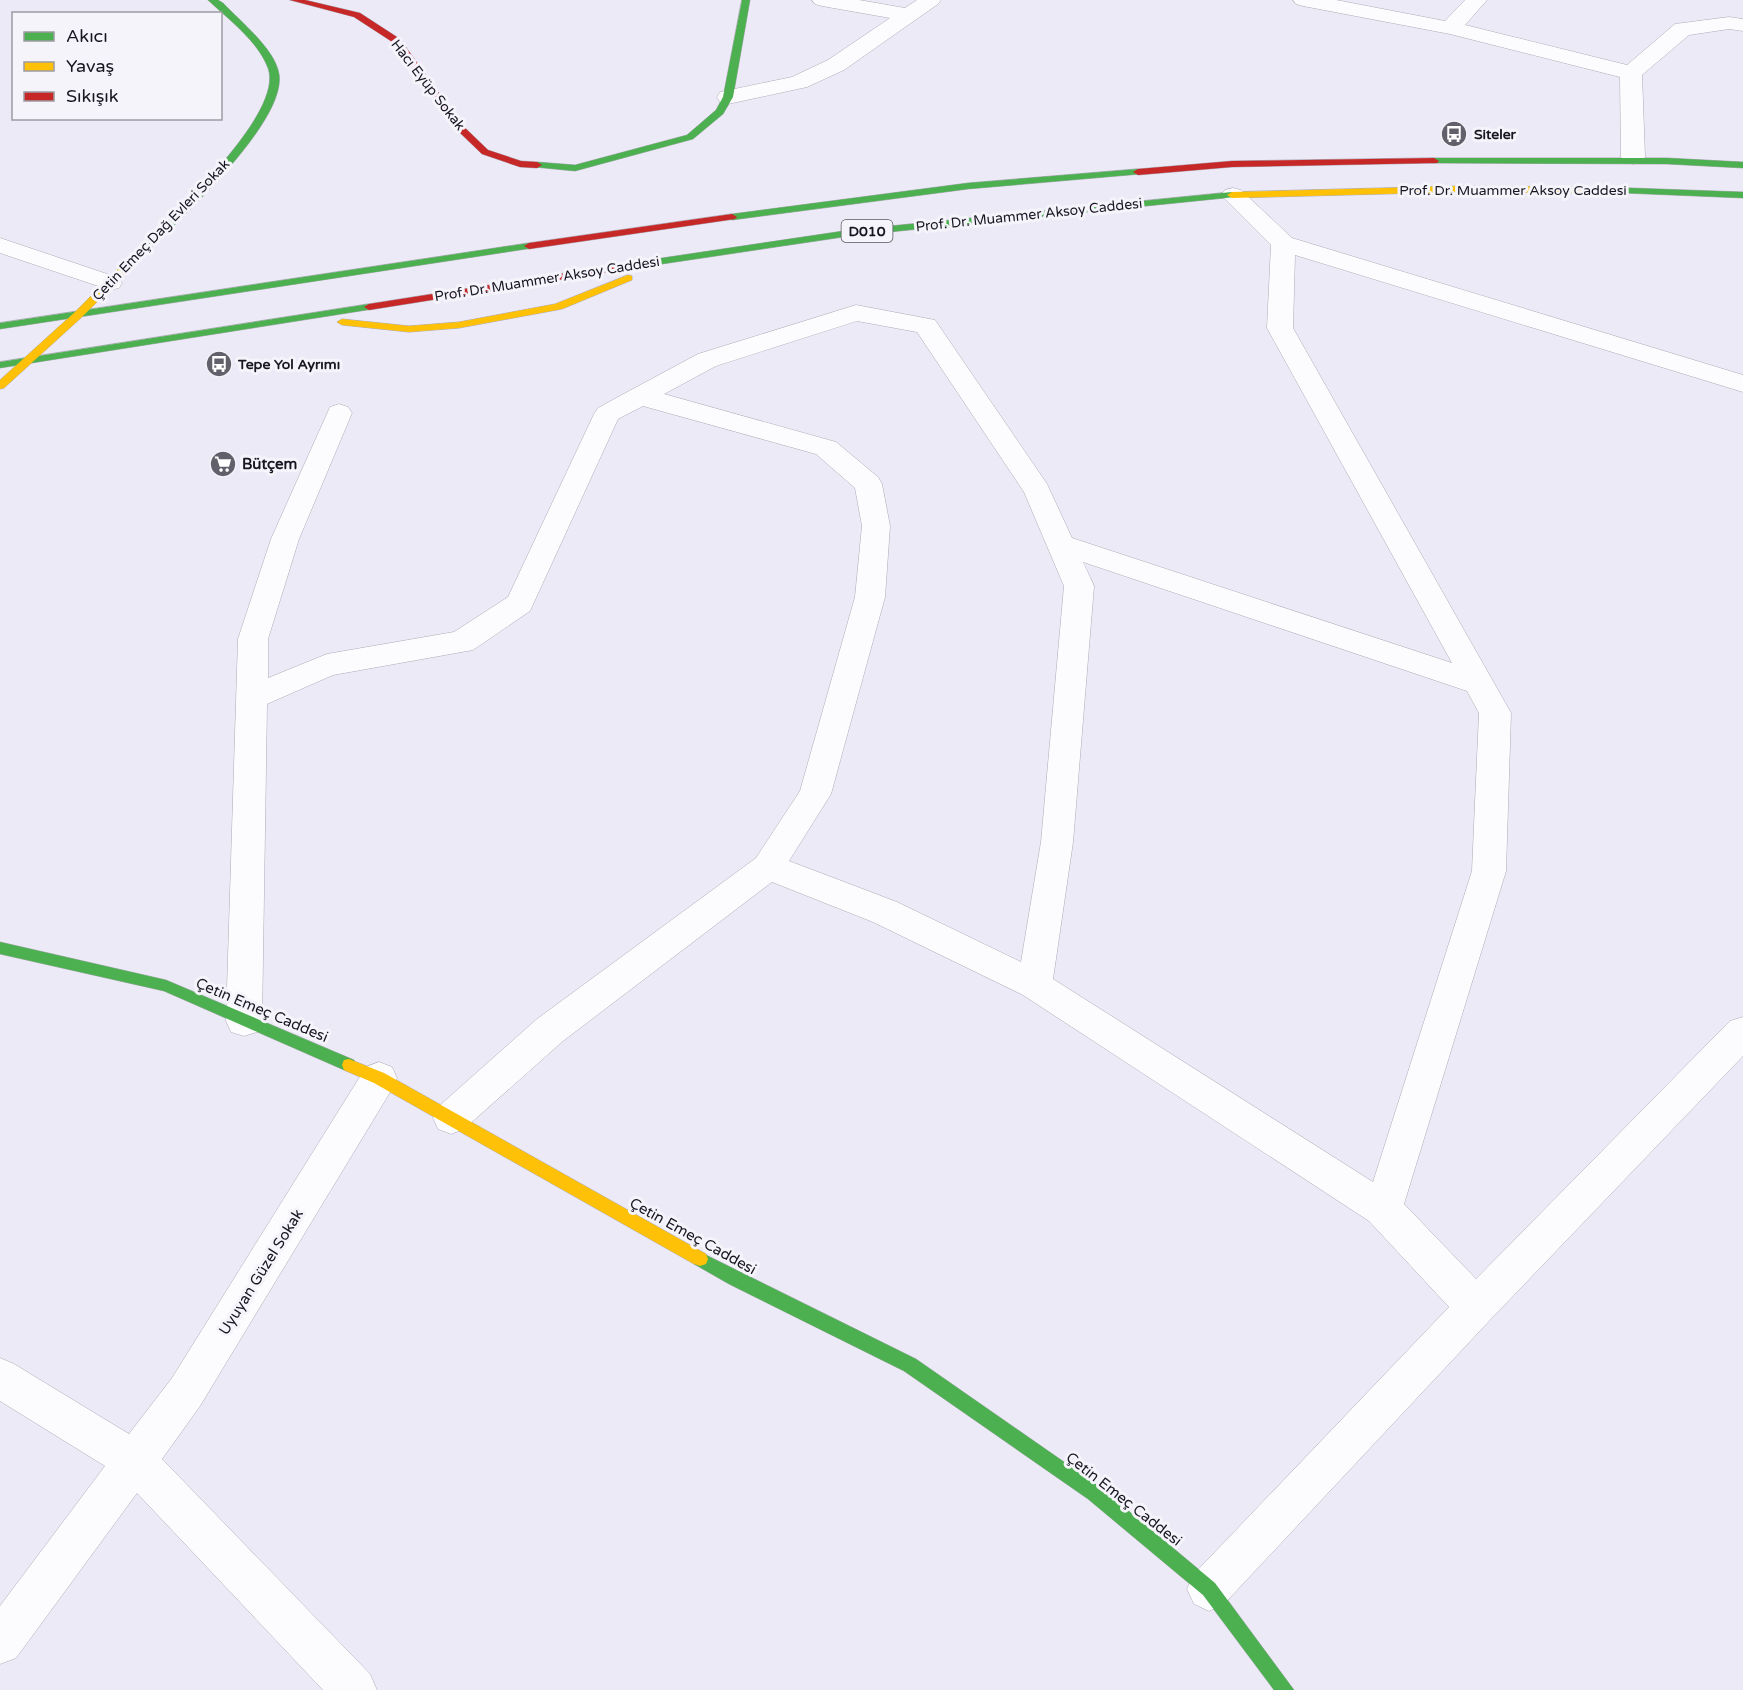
<svg xmlns="http://www.w3.org/2000/svg" width="1743" height="1690" font-family="'Varela Round',sans-serif">
  <style>
    .lines { fill: none; stroke-linecap: round; stroke-linejoin: round }
    .street-casing { stroke: #adabb6; stroke-width: 1 }
    .fast-casing { stroke: #adabb6; stroke-width: 1 }
    .slow-casing { stroke: #adabb6; stroke-width: 1 }
    .jam-casing { stroke: #adabb6; stroke-width: 1 }
    .street { fill: #fcfcfe; fill-rule: evenodd }
    .fast { fill: #4caf50; fill-rule: evenodd }
    .slow { fill: #ffc107; fill-rule: evenodd }
    .jam { fill: #c62828; fill-rule: evenodd }
    .labels { text-anchor: middle; dominant-baseline: central; stroke-width: 6; stroke-linejoin: round; paint-order: stroke }
    .far-street-label { font-size: 14px; fill: #181620; stroke: #f5f4fa }
    .far-poi-label { font-size: 14px; font-weight: bold; fill: #181620; stroke: #f5f4fa; text-anchor: start }
    .shield { fill: #f5f4fa; stroke: #5a5961; stroke-width: 1.5 }
    .shield-label { font-size: 14px; font-weight: bold; fill: #181620 }
    .poi-label { font-size: 15px; font-weight: bold; fill: #181620; stroke: #f5f4fa; text-anchor: start }
    .street-label { font-size: 15px; fill: #181620; stroke: #f5f4fa }
  </style>
  <rect width="100%" height="100%" fill="#eceaf6"/>
  <g class="lines">
    <g class="street-casing">
      <g id="street">
        <path d="M812 0H859L905 8 917 0H941L938 4 844 70 807 87 728 104 720 102 717 97 720 92 792 77 828 60 890 18 822 6 815 4Z"/>
        <path d="M1293 0H1336L1445 21 1465 0H1487L1465 25 1627 65 1675 24 1729 17 1743 19V31L1729 29 1689 35 1642 75 1645 157 1641 162 1633 164 1625 162 1621 157 1620 77 1450 34 1303 6 1296 4Z"/>
        <path d="M1233 188 1241 190 1292 238 1743 375V392L1295 255 1293 328 1511 713 1506 871 1404 1204 1476 1279 1730 1021 1743 1017V1056L1490 1320 1224 1604 1209 1611 1194 1604 1187 1589 1194 1574 1449 1307 1369 1221 1023 995 873 922 772 882 563 1041 464 1129 451 1134 438 1129 433 1118 438 1107 537 1019 756 858 800 791 855 597 862 526 855 488 816 454 643 406 618 419 530 611 473 650 333 675 267 704 262 1021 257 1032 244 1036 231 1032 226 1021 238 639 271 539 330 407 339 404 348 407 352 413 299 539 268 639V678L327 654 454 632 508 597 594 414 598 408 631 390 698 354 856 305 935 320 1047 484 1072 538 1452 663 1267 328 1271 245 1221 195 1225 190ZM857 321 917 332 1024 492 1064 586 1041 842 1021 962 897 902 789 861 831 794 885 597 890 526 882 484 878 477 836 442 664 394 716 366ZM1083 562 1467 691 1479 713 1472 871 1373 1182 1053 979 1073 842 1094 586Z"/>
        <path d="M0 238 119 278 122 283 119 288 110 290 0 253Z"/>
        <path d="M379 1062 392 1067 397 1078 392 1089 200 1406 162 1459 370 1674 377 1690H323L137 1493 16 1658 0 1664V1606L105 1466 0 1401V1358L14 1364 129 1434 172 1378 366 1067Z"/>
      </g>
    </g>
    <g class="fast-casing">
      <g id="fast">
        <path d="M208 0H218L223 3C240 21 275 49 279 74 287 121 181 218 149 250H141V246C172 216 285 113 268 68 258 41 228 19 208 0Z"/>
        <path d="M742 0H750L733 97 723 114 693 139 575 171 534 167 532 165 537 162 575 165 687 135 716 110 723 97Z"/>
        <path d="M1434 158H1667L1743 162V168L1667 164 1431 163 1429 161Z"/>
        <path d="M1138 169 1143 172 1141 174 968 189 732 220 727 217 732 214 968 183Z"/>
        <path d="M1603 187 1743 192V198L1600 192V188Z"/>
        <path d="M1232 192 1237 195 1235 197 850 236 642 267 637 264 642 261 850 230Z"/>
        <path d="M529 243 533 244V248L0 329V323Z"/>
        <path d="M369 304 374 307 373 309 0 368V362Z"/>
        <path d="M0 942 166 980 354 1060 356 1065 354 1070 349 1071 344 1070 164 991 0 954Z"/>
        <path d="M700 1252 916 1359 1100 1487 1215 1583 1294 1690H1274L1203 1595 1088 1499 904 1371 729 1284 694 1264 692 1259 694 1254Z"/>
      </g>
    </g>
    <g class="slow-casing">
      <g id="slow">
        <path d="M1460 186 1603 187 1608 190 1603 193 1460 192 1232 198 1227 195 1232 192Z"/>
        <path d="M145 245 150 248 149 250 83 316 4 388 0 389V380L75 312 141 246Z"/>
        <path d="M628 275 632 276V280L562 309 459 328 409 332 342 325 337 322 342 319 409 326 459 322 555 304Z"/>
        <path d="M349 1059 384 1073 706 1254 708 1259 706 1264 700 1266 694 1264 374 1083 344 1070 342 1065 344 1060Z"/>
      </g>
    </g>
    <g class="jam-casing">
      <g id="jam">
        <path d="M290 0H305L360 13 400 39 461 124 488 150 521 161 537 162 542 165 537 168 520 167 482 154 455 128 394 43 354 17Z"/>
        <path d="M1434 158 1439 161 1437 163 1232 167 1138 175 1133 172 1138 169 1232 161Z"/>
        <path d="M732 214 737 217 735 219 529 249 524 246 529 243Z"/>
        <path d="M642 261 646 262V266L369 310 364 307 369 304Z"/>
      </g>
    </g>
    <use href="#street" class="street"/>
    <use href="#fast" class="fast"/>
    <use href="#slow" class="slow"/>
    <use href="#jam" class="jam"/>
  </g>
  <defs>
    <g id="bus-disc" transform="scale(1.35)"><circle r="9.5" fill="#62606b" stroke="#f5f4fa"/><path d="M-5-6H5V4H4V6H2V4H-2V6H-4V4H-5ZM-3.5-4V0h7V-4ZM-3.5 1.2v1.5H-2V1.2ZM2 1.2v1.5H3.5V1.2Z" fill="#fff"/></g>
    <g id="supermarket-disc" transform="scale(1.35)"><circle r="9.5" fill="#62606b" stroke="#f5f4fa"/><path d="M-6-5.5h2.5l.6 2H6L4.5 2H-2.5L-4.4-4H-6ZM-1.5 3.2a1.3 1.3 0 1 0 .1 0ZM3 3.2a1.3 1.3 0 1 0 .1 0Z" fill="#fff"/></g>
  </defs>
  <g fill-rule="evenodd">
    <use href="#bus-disc" x="1454" y="134"/>
    <use href="#bus-disc" x="219" y="364"/>
    <use href="#supermarket-disc" x="223" y="464"/>
  </g>
  <g class="labels">
    <g class="far-street-label">
      <text transform="translate(428 85) rotate(52)">Hacı Eyüp Sokak</text>
      <text x="1513" y="190">Prof. Dr. Muammer Aksoy Caddesi</text>
      <text transform="translate(1029 215) rotate(-6)">Prof. Dr. Muammer Aksoy Caddesi</text>
      <text transform="translate(161 230) rotate(-46)">Çetin Emeç Dağ Evleri Sokak</text>
      <text transform="translate(547 279) rotate(-9)">Prof. Dr. Muammer Aksoy Caddesi</text>
    </g>
    <g class="far-poi-label">
      <text x="1474" y="134">Siteler</text>
      <text x="238" y="364">Tepe Yol Ayrımı</text>
    </g>
    <rect class="shield" x="841.5" y="220" width="51" height="22" rx="4.5"/>
    <g class="shield-label">
      <text x="867" y="231">D010</text>
    </g>
    <g class="poi-label">
      <text x="242" y="464">Bütçem</text>
    </g>
    <g class="street-label">
      <text transform="translate(262 1010) rotate(23)">Çetin Emeç Caddesi</text>
      <text transform="translate(693 1236) rotate(29)">Çetin Emeç Caddesi</text>
      <text transform="translate(261 1272) rotate(-58)">Uyuyan Güzel Sokak</text>
      <text transform="translate(1124 1499) rotate(38)">Çetin Emeç Caddesi</text>
    </g>
  </g>
  <rect x="12" y="12" width="210" height="108" fill="#f5f4fa" stroke="#9d9ba3" stroke-width="1.5"/>
  <rect x="24" y="32" width="30" height="9" fill="#4caf50" stroke="#9d9ba3" stroke-width="1.5"/>
  <text x="66" y="42" font-size="18" fill="#181620">Akıcı</text>
  <rect x="24" y="62" width="30" height="9" fill="#ffc107" stroke="#9d9ba3" stroke-width="1.5"/>
  <text x="66" y="72" font-size="18" fill="#181620">Yavaş</text>
  <rect x="24" y="92" width="30" height="9" fill="#c62828" stroke="#9d9ba3" stroke-width="1.5"/>
  <text x="66" y="102" font-size="18" fill="#181620">Sıkışık</text>
</svg>
